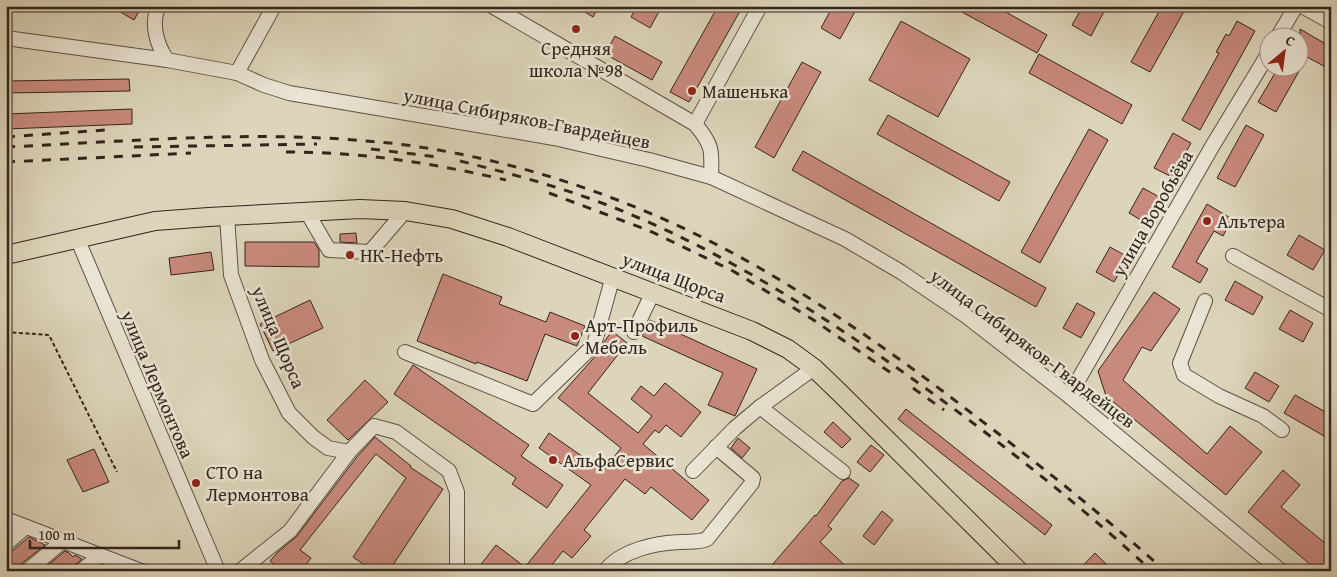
<svg xmlns="http://www.w3.org/2000/svg" width="1337" height="577" font-family="'Gentium Book Plus',serif">
  <style>
    .building { fill: #c98a7e; stroke: #33251e }
    .lines { fill: none; stroke-linecap: round; stroke-linejoin: round }
    .minor-casing { stroke: #5e5145; stroke-width: 16 }
    .major-casing { stroke: #33251e; stroke-width: 20 }
    .path { stroke: #33251e; stroke-width: 2; stroke-dasharray: 4 2.5; stroke-linecap: butt }
    .minor { stroke: #e9e4d3; stroke-width: 14 }
    .major { stroke: #ddd5bb; stroke-width: 18 }
    .rail { stroke: #33251e; stroke-width: 3; stroke-dasharray: 9 9; stroke-linecap: butt }
    .poi-dot { fill: #8f2418; stroke: #e9e4d3; stroke-width: 2 }
    .labels { text-anchor: middle; dominant-baseline: central; stroke-width: 5; stroke-linejoin: round; paint-order: stroke }
    .poi-label { font-size: 19px; fill: #33251e; stroke: #e9e4d3; text-anchor: start }
    .street-label { font-size: 19px; fill: #33251e; stroke: #e9e4d3 }
  </style>
  <rect width="100%" height="100%" fill="#ddd5bb"/>
  <filter id="stains"><feTurbulence type="fractalNoise" baseFrequency=".004" numOctaves="4"/><feColorMatrix values="0 0 0 0 .2 0 0 0 0 .09 0 0 0 0 .02 0 0 0 .5 -.17"/></filter>
  <radialGradient id="worn" r=".72"><stop offset=".6" stop-color="#630" stop-opacity="0"/><stop offset="1" stop-color="#630" stop-opacity=".3"/></radialGradient>
  <g class="building">
    <path d="M110 6H142L134 20Z"/>
    <path d="M575 6H599L593 17Z"/>
    <path d="M637 6H662L650 28 631 17Z"/>
    <path d="M718 6H732L740 11 689 102 670 92Z"/>
    <path d="M833 6H858L840 39 821 28Z"/>
    <path d="M951 6H995L1047 35 1037 53Z"/>
    <path d="M1083 6H1107L1091 36 1072 25Z"/>
    <path d="M1162 6H1187L1150 72 1131 62Z"/>
    <path d="M901 21 970 59 938 117 869 80Z"/>
    <path d="M1237 21 1255 31 1200 130 1182 120 1219 53 1216 52 1226 34 1229 36Z"/>
    <path d="M1300 29 1331 47V70L1307 57 1276 112 1258 102 1278 68H1300Z"/>
    <path d="M615 36 662 62 652 80 605 54Z"/>
    <path d="M1039 54 1132 105 1122 124 1029 73Z"/>
    <path d="M802 62 821 72 774 158 755 147Z"/>
    <path d="M129 79 130 91 6 93V81Z"/>
    <path d="M132 109V124L6 129V114Z"/>
    <path d="M888 115 1010 182 999 201 877 134Z"/>
    <path d="M1246 125 1264 135 1235 187 1217 178Z"/>
    <path d="M1089 129 1108 140 1040 263 1021 252Z"/>
    <path d="M1173 133 1191 143 1172 177 1154 168Z"/>
    <path d="M803 151 1046 288 1036 307 792 170Z"/>
    <path d="M1143 188 1161 198 1146 223 1129 213Z"/>
    <path d="M1207 204 1232 219 1223 236 1214 231 1196 262 1208 269 1200 283 1172 267Z"/>
    <path d="M356 233 357 243 340 242V234Z"/>
    <path d="M1299 235 1325 250 1313 270 1287 255Z"/>
    <path d="M245 242H314L319 250V267L245 266Z"/>
    <path d="M1110 247 1128 257 1114 282 1096 272Z"/>
    <path d="M211 252 214 270 171 275 169 258Z"/>
    <path d="M443 274 502 297 499 304 546 322 550 312 585 326 577 346 545 334 527 381 477 362 476 364 417 341Z"/>
    <path d="M1235 281 1263 297 1253 315 1225 300Z"/>
    <path d="M1154 292 1180 309 1151 351 1142 347 1123 380 1207 454 1230 426 1262 452 1226 495 1106 396 1098 371Z"/>
    <path d="M310 300 323 328 273 351 260 324Z"/>
    <path d="M1077 303 1095 313 1081 338 1063 328Z"/>
    <path d="M1290 310 1313 323 1303 342 1279 329Z"/>
    <path d="M650 320 757 369 735 416 708 405 723 373 642 336Z"/>
    <path d="M612 331 627 343 588 393 638 433 652 416 631 399 641 386 654 396 665 383 701 412 681 437 666 425 659 433 655 430 643 444 709 500 692 520 651 487 645 494 625 479 584 530 591 536 572 558 563 551 547 571H483L479 567 496 545 525 567 591 485 539 448 549 433 603 471 621 448 558 398 600 351 604 342Z"/>
    <path d="M413 365 529 445 521 456 563 485 547 508 512 484 516 478 394 394Z"/>
    <path d="M1255 372 1279 386 1269 402 1245 388Z"/>
    <path d="M365 380 388 402 348 440 327 420Z"/>
    <path d="M1295 395 1331 415V440L1284 413Z"/>
    <path d="M906 409 1052 525 1045 535 898 419Z"/>
    <path d="M833 422 851 439 842 448 824 432Z"/>
    <path d="M375 437 411 466 410 467 443 489 389 571H373L353 557 406 478 376 454 300 550 311 558 301 571H282L270 561 278 552 297 536 356 458Z"/>
    <path d="M738 438 750 448 742 458 731 448Z"/>
    <path d="M871 445 884 455 870 472 857 462Z"/>
    <path d="M94 449 109 482 83 492 67 460Z"/>
    <path d="M1283 470 1300 485 1281 507 1331 548V567L1327 571H1318L1248 512Z"/>
    <path d="M849 478 859 485 828 526 832 529 820 542 851 571H767L815 515 816 516 842 481Z"/>
    <path d="M882 511 893 520 874 545 863 536Z"/>
    <path d="M29 537 45 545 21 564 18 571H6V553L12 551Z"/>
    <path d="M65 551 69 553 73 557 75 555 82 559 75 565 72 571H41Z"/>
    <path d="M1095 553 1113 571H1078Z"/>
  </g>
  <g class="lines">
    <g class="minor-casing">
      <g id="minor">
        <path d="M159 6C150 23 157 45 167 60"/>
        <path d="M492 6 695 124C713 145 712 151 711 177"/>
        <path d="M1302 6 1331 22"/>
        <path d="M6 38 167 60 237 73 264 85 289 93 554 138 649 160 711 177 845 239 901 272 966 316 1069 396 1281 571"/>
        <path d="M1277 38 1296 6"/>
        <path d="M237 73 274 6"/>
        <path d="M695 124 760 6"/>
        <path d="M307 212 329 250 370 252 405 211"/>
        <path d="M227 216 231 275 262 360 289 413 313 437 328 448 349 452 374 426 396 432 449 471 457 492V571"/>
        <path d="M77 238 218 571"/>
        <path d="M1233 256 1331 310"/>
        <path d="M1205 301 1180 363 1184 375 1219 396 1263 416 1282 430"/>
        <path d="M634 332 653 292"/>
        <path d="M405 352 533 404 594 345 613 276"/>
        <path d="M814 368 760 407 843 472"/>
        <path d="M1069 396 1213 145 1270 51"/>
        <path d="M693 471 735 428 760 407"/>
        <path d="M6 519 141 571"/>
        <path d="M6 544 26 527"/>
        <path d="M27 571 63 541"/>
        <path d="M81 571 100 555"/>
        <path d="M240 571 290 531 349 452"/>
        <path d="M605 571C621 550 656 543 680 542 689 541 698 543 707 539L752 483 753 478 716 447"/>
      </g>
    </g>
    <g class="major-casing">
      <path id="major" d="M6 255 155 221 209 217 360 209 405 211 452 219 508 237 752 331 788 349 814 368 839 392 1019 571"/>
    </g>
    <path class="path" d="M6 332 49 335 117 472"/>
    <use href="#minor" class="minor"/>
    <use href="#major" class="major"/>
    <g class="rail">
      <path d="M6 137 106 130"/>
      <path d="M6 147C118 142 229 132 341 139 363 141 384 142 406 145 531 162 653 206 763 270 835 312 904 361 970 412 1037 463 1102 514 1165 571"/>
      <path d="M134 147 317 144"/>
      <path d="M371 149 438 157"/>
      <path d="M286 152C362 152 432 163 506 180"/>
      <path d="M460 161C521 176 582 193 639 218 732 258 817 312 900 370 988 432 1072 498 1152 571"/>
      <path d="M6 162 191 153"/>
      <path d="M549 193 650 231 733 271 812 319 897 377"/>
      <path d="M913 388 944 410"/>
    </g>
  </g>
  <g class="poi-dot">
    <circle cx="576" cy="29" r="5"/>
    <circle cx="692" cy="91" r="5"/>
    <circle cx="1207" cy="221" r="5"/>
    <circle cx="350" cy="255" r="5"/>
    <circle cx="575" cy="336" r="5"/>
    <circle cx="553" cy="460" r="5"/>
    <circle cx="196" cy="483" r="5"/>
  </g>
  <g class="labels">
    <g class="poi-label">
      <text x="576" y="48" text-anchor="middle">Средняя<tspan x="576" dy="22">школа №98</tspan></text>
      <text x="702" y="91">Машенька</text>
      <text x="1217" y="221">Альтера</text>
      <text x="360" y="255">НК-Нефть</text>
      <text x="585" y="325">Арт-Профиль<tspan x="585" dy="22">Мебель</tspan></text>
      <text x="563" y="460">АльфаСервис</text>
      <text x="206" y="472">СТО на<tspan x="206" dy="22">Лермонтова</tspan></text>
    </g>
    <g class="street-label">
      <text transform="translate(527 118) rotate(11)">улица Сибиряков-Гвардейцев</text>
      <text transform="translate(1152 213) rotate(-60)">улица Воробьёва</text>
      <text transform="translate(674 277) rotate(21)">улица Щорса</text>
      <text transform="translate(279 337) rotate(67)">улица Щорса</text>
      <text transform="translate(1033 348) rotate(37)">улица Сибиряков-Гвардейцев</text>
      <text transform="translate(158 384) rotate(67)">улица Лермонтова</text>
    </g>
  </g>
  <rect width="1337" height="577" fill="none" stroke="#ddd5bb" stroke-width="25"/>
  <rect x="8" y="8" width="1322" height="562" fill="none" stroke="#33251e" stroke-width="2.5"/>
  <rect x="12" y="12" width="1312" height="552" fill="none" stroke="#33251e"/>
  <g transform="translate(1284 52) rotate(29)"><circle r="24" fill="#e9e4d3" stroke="#a0988b"/>
  <path d="M0-4L9 19L0 12L-9 19Z" fill="#8f2418"/>
  <text y="-8" font-size="14" font-weight="bold" text-anchor="middle" fill="#33251e">С</text>
  </g>
  <path d="M30 540v8h149v-8" fill="none" stroke="#33251e" stroke-width="2.5"/>
  <text x="38" y="540" font-size="15" fill="#33251e" stroke="#e9e4d3" stroke-width="4" paint-order="stroke">100 m</text>
  <rect width="100%" height="100%" filter="url(#stains)"/>
  <rect width="100%" height="100%" fill="url(#worn)"/>
</svg>
